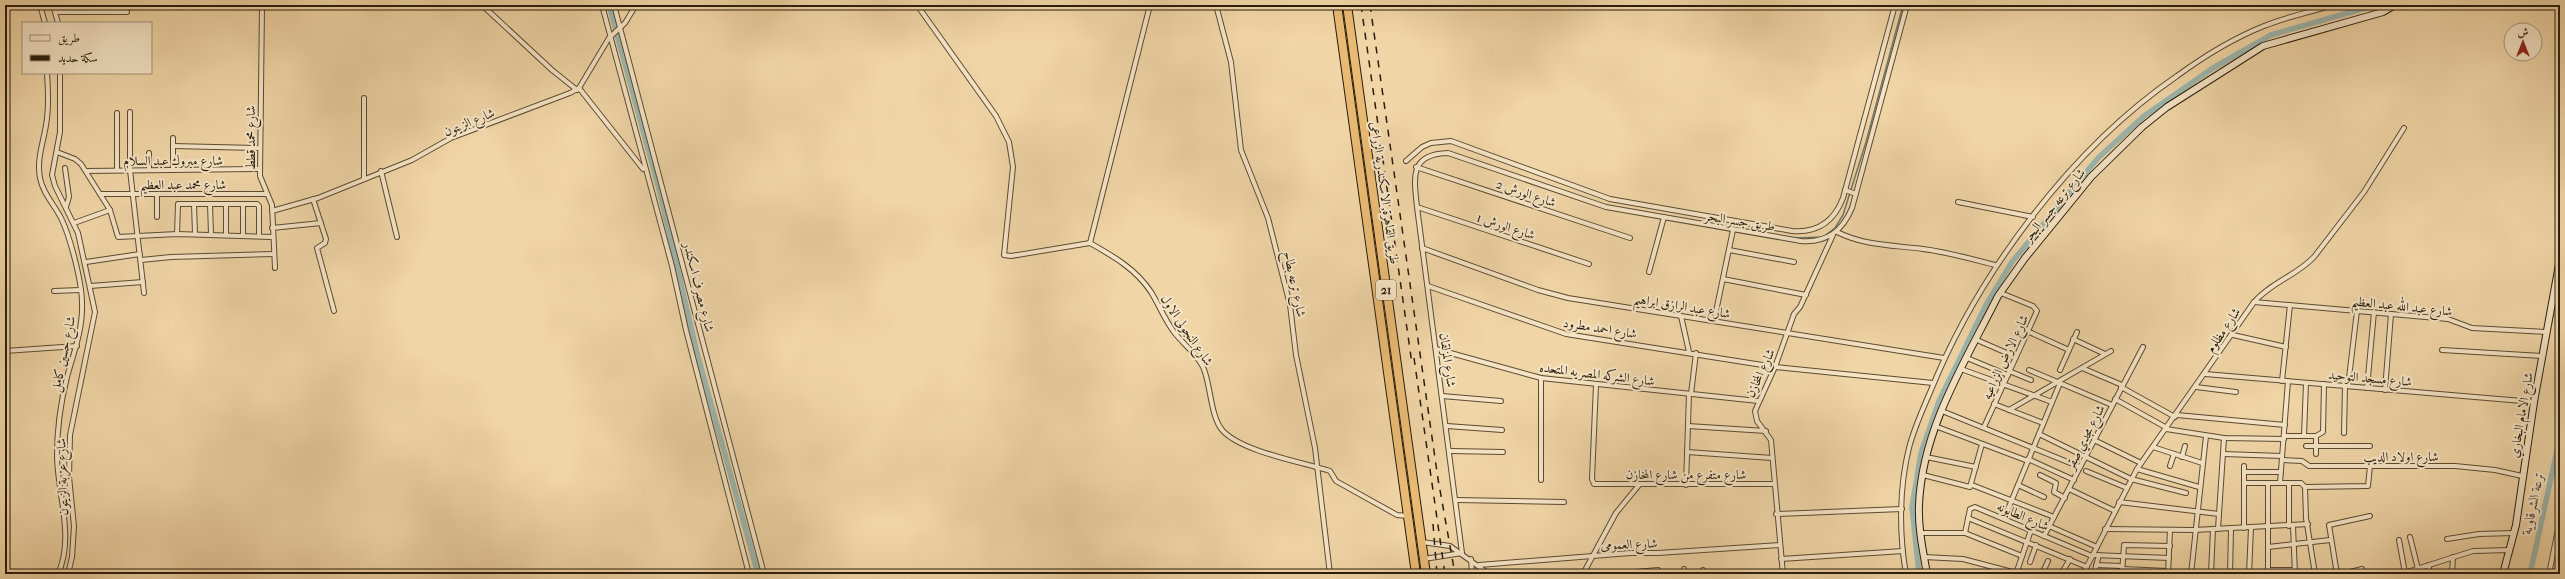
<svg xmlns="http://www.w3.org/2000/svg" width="2565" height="579" font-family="'IM FELL French Canon',Amiri,serif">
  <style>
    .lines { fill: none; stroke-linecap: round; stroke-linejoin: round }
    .stream { stroke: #6e796e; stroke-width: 1.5 }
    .canal { stroke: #9cb7af; stroke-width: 5.5 }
    .street-casing { stroke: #5b4b33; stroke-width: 6 }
    .secondary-casing { stroke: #291d0d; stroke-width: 8 }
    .highway-casing { stroke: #291d0d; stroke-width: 10 }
    .street { stroke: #f5e4c5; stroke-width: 4 }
    .secondary { stroke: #f5e4c5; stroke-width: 6 }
    .highway { stroke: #e8ba73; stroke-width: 8 }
    .rail { stroke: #291d0d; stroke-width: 1.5; stroke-dasharray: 7 7; stroke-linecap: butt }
    .labels { text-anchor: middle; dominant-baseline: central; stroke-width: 4; stroke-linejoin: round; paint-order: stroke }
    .shield { fill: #f5e4c5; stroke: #665944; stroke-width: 1 }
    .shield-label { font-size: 12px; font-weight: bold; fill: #291d0d }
    .street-label { font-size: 13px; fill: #291d0d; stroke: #f5e4c5 }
    .water-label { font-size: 14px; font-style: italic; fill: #4c4b3e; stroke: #f5e4c5 }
  </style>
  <rect width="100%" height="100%" fill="#f0d5a6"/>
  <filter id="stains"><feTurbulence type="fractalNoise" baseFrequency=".005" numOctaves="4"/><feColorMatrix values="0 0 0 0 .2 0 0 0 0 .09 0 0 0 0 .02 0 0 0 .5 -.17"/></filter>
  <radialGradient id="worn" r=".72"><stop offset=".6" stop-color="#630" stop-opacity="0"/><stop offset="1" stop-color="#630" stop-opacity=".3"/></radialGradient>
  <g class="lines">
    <path class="stream" d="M1796 238 1823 237 1835 228 1843 215 1866 142 1903 5"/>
    <g class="canal">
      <path d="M609 5 659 189 697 353 758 574"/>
      <path d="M1919 574 1912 507 1921 453 1939 401 1986 305 2012 262 2098 158 2144 116 2213 68 2271 35 2376 5"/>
      <path d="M2530 574 2560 437"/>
    </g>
    <g class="street-casing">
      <g id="street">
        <path d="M40 5 45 23"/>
        <path d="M53 5 58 23"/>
        <path d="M262 5 260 176 272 205 275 268"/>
        <path d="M482 5 552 70 577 90"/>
        <path d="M602 5 672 266 686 330 749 574"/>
        <path d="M614 5 764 574"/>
        <path d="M917 5 996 116 1009 142 1013 167 1004 255 1011 256 1090 243"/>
        <path d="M1216 5 1231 62 1241 150 1268 218 1290 305 1296 355 1315 448 1330 574"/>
        <path d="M56 12H127"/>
        <path d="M47 73C48 88 49 103 47 118 45 139 36 157 40 178 43 194 54 204 61 218 70 236 82 282 82 303 83 329 74 352 67 377 61 401 57 430 57 455 57 493 75 537 58 574"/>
        <path d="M60 73V132L52 175 55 186 78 233 95 312 70 435 69 477 74 526 72 557 68 574"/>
        <path d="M579 88 643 169"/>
        <path d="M130 112V170L144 293"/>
        <path d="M117 113V170"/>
        <path d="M173 138V170"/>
        <path d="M173 146 258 148"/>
        <path d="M57 152 75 159 81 164 110 210 118 237 177 234 272 237"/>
        <path d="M149 153V170"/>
        <path d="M1406 161 1422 147 1431 143 1451 141 1610 199 1792 231C1817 233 1834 222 1843 198L1895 5"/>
        <path d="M1416 167 1630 238"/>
        <path d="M65 168 69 197 66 207"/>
        <path d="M86 171 259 169"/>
        <path d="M381 171 397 237"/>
        <path d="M364 178V98"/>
        <path d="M1845 190 1856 194"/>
        <path d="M100 194H266"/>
        <path d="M313 199 326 239 325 243 317 248 334 311"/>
        <path d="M1958 202 2033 217"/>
        <path d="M194 204 195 234"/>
        <path d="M210 204 211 234"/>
        <path d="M243 204V234"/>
        <path d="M1417 207 1589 264"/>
        <path d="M272 211 318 198 412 160 451 138 570 93 579 88 609 38 625 23 636 5"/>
        <path d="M157 217V194"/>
        <path d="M74 223 110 210"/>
        <path d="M272 228 321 223"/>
        <path d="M1837 232C1865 246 1894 245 1923 249 1947 252 1972 259 1995 265"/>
        <path d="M177 234 178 204H257L259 206V235"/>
        <path d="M226 234V204"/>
        <path d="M1090 243C1113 256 1136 269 1151 292 1159 305 1165 320 1174 332 1183 344 1196 353 1203 367 1211 384 1210 417 1223 431 1243 452 1302 462 1330 471L1336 481 1397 515 1408 516"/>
        <path d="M1090 243 1150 5"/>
        <path d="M1422 248 1538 290 1568 298 1944 358"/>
        <path d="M1729 250 1794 262"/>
        <path d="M141 260 171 257 274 254"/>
        <path d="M86 262 140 254"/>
        <path d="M1649 272 1664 217"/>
        <path d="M1723 279 1806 295"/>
        <path d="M90 286 143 282"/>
        <path d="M1428 286 1566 334 1775 367 1933 383"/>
        <path d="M54 291 80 290"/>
        <path d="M2254 302 2448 319 2472 328 2546 332"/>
        <path d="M1681 316 1689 352"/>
        <path d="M1714 321 1733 230"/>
        <path d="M2027 331 2069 350"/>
        <path d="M2233 335 2286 347"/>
        <path d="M2073 339 2105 354"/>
        <path d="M1977 340 2016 357"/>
        <path d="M1436 349 1541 378 1758 401"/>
        <path d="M2442 350 2542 356"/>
        <path d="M5 351 77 346"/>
        <path d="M1967 358 2008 375"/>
        <path d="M2082 368 2122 385"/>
        <path d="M1961 369 2052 402"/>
        <path d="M2029 370 2112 405"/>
        <path d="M2060 370 2077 332"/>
        <path d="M2009 371 2031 380"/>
        <path d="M2205 374 2534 402"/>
        <path d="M2282 381 2290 305"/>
        <path d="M1596 385 1592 479 1594 484H1774"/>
        <path d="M2348 386 2357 311"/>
        <path d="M2121 387 2175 417"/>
        <path d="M2196 387 2236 392"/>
        <path d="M2367 388 2374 312"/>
        <path d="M2385 390 2391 314"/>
        <path d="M1691 394 1696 353"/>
        <path d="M1442 396 1501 401"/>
        <path d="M2115 399 2167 428"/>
        <path d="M1994 404 2043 423"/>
        <path d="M2009 410 2111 351"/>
        <path d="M1942 411 2080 467"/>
        <path d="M2177 415 2285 425"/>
        <path d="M1447 426 1502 430"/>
        <path d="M1688 426 1766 431"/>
        <path d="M1935 426 2028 461"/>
        <path d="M1984 427 2037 311 2033 306 2001 293"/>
        <path d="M2166 429 2224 438 2284 439"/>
        <path d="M2344 433 2345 386"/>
        <path d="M2039 434 2131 479 2186 493"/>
        <path d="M2284 436H2316L2323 432 2324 384"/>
        <path d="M2304 436 2306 383"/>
        <path d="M2094 440 2141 463"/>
        <path d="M2306 446H2370"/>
        <path d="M2153 447 2202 463"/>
        <path d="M1450 451 1503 452"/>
        <path d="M1687 452 1772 458"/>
        <path d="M2223 454 2282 456"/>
        <path d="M2316 454V436"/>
        <path d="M1926 457 1976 467"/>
        <path d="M2182 457 2185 446"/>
        <path d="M2028 459 2074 480"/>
        <path d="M2282 460 2302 461 2309 466H2455L2495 470 2522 476"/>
        <path d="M2170 466 2174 454"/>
        <path d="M2137 469 2199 487"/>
        <path d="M2086 471 2127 488"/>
        <path d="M2244 472H2281"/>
        <path d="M1923 475 1970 487 1982 444"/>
        <path d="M2040 475 2056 483 2054 492 2065 498"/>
        <path d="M1541 480V378"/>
        <path d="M2244 483H2301L2305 487"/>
        <path d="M2268 483V574"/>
        <path d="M2280 483 2288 381"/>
        <path d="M2289 483V526"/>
        <path d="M1686 485 1689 394"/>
        <path d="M1972 485 2054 517"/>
        <path d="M2018 485 2044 497"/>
        <path d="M2305 487 2306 518 2315 574"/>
        <path d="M2305 487 2368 486 2370 466"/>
        <path d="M2069 489 2115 511"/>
        <path d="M1457 500 1564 502"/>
        <path d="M2119 502 2219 514"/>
        <path d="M1776 514 1902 509"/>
        <path d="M1968 518 2087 567"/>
        <path d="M2004 519 2060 383"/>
        <path d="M2049 526 2097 547"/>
        <path d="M2293 526 2295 574"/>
        <path d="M2244 528V466"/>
        <path d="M2105 529 2194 530 2308 524"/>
        <path d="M2218 529 2224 438"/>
        <path d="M1920 533H1965L2022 556"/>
        <path d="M1965 533 1970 509 1975 507 2092 556"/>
        <path d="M2044 536 2143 347"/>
        <path d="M2410 537 2418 569"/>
        <path d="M2447 539 2479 534 2514 533"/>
        <path d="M2399 540 2405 573"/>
        <path d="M1422 542 1450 546 1489 574"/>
        <path d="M2268 547 2330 540"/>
        <path d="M1462 553 1417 207C1414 178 1409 154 1448 153L1606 207 1801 241C1826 243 1842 232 1852 208L1907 5"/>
        <path d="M2093 555 2169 558"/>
        <path d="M1924 557 1963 559 2016 573"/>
        <path d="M1424 559 1462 553"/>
        <path d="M1471 559 1472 574"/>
        <path d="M1781 559 1903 551"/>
        <path d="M2030 562 2036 545"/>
        <path d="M1479 565 1630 553H1658L1780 545"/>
        <path d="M2096 565 2122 566"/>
        <path d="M2429 565V574"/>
        <path d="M1684 569 1685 574"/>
        <path d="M2122 569 2168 571"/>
        <path d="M1703 570 1704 574"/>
        <path d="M2017 570 2026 574"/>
        <path d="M2268 570H2295"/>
        <path d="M1583 574 1616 513 1639 485"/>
        <path d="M1614 574 1658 570"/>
        <path d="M1783 574 1771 440 1757 421 1755 411 1775 367 1794 314 1800 307 1833 235"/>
        <path d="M1906 574C1899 534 1899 488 1909 448 1914 428 1923 409 1931 390 1979 272 2072 148 2177 76 2203 57 2234 38 2264 26 2286 17 2310 12 2334 5"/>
        <path d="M2016 574 2031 530"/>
        <path d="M2042 574 2048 561"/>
        <path d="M2061 574 2070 559"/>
        <path d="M2083 574 2137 469 2254 302C2273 281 2296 276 2314 257L2364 192 2404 128"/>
        <path d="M2094 574 2099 555"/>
        <path d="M2122 574 2124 545 2170 546"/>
        <path d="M2168 574 2170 530"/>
        <path d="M2191 574 2206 436"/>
        <path d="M2211 574 2213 529"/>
        <path d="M2230 574 2231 529"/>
        <path d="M2249 574 2251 528"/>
        <path d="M2337 574 2329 525 2370 516"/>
        <path d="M2342 574 2362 569"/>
        <path d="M2401 574 2473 551 2510 550"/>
        <path d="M2452 574 2453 557"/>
        <path d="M2549 574 2560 519"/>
      </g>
    </g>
    <g class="secondary-casing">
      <g id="secondary">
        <path d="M1927 574C1923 551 1918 528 1919 505 1922 429 1965 362 1998 296L2025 258 2091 177 2142 127 2167 107 2263 46 2383 12 2395 5"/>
        <path d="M2503 574 2516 525 2534 402 2560 259"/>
      </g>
    </g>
    <g class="highway-casing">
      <g id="highway">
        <path d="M1337 5 1416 574"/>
        <path d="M1347 5 1426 574"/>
      </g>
    </g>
    <use href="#street" class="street"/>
    <use href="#secondary" class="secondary"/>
    <use href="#highway" class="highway"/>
    <g class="rail">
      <path d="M1361 5 1412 364"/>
      <path d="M1370 5 1438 479 1455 574"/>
      <path d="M1414 358 1445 574"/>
      <path d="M1433 524 1437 574"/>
    </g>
  </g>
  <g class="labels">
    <rect class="shield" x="1376" y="280" width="20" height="20" rx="3"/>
    <g class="shield-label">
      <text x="1386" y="290">21</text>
    </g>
    <g class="street-label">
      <text transform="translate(469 122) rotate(-22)">شارع الزيتون</text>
      <text transform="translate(250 138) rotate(-90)">شارع محمد قطط</text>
      <text x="173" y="160">شارع مبروك عبد السلام</text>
      <text x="183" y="184">شارع محمد عبد العظيم</text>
      <text transform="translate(1385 193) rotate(82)">طريق القاهرة, الاسكندرية الزراعى</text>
      <text transform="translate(1526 193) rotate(18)">شارع الورش 2</text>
      <text transform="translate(2054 205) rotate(-51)">شارع ترعه جسر البحر</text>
      <text transform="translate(1740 221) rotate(9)">طريق جسر البحر</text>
      <text transform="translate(1506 226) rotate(18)">شارع الورش 1</text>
      <text transform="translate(1295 284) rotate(78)">شارع ترعه بطاح</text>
      <text transform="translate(699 287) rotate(76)">شارع مصرف اسكندر</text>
      <text transform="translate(1682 306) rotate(9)">شارع عبد الرازق ابراهيم</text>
      <text transform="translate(2402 306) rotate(6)">شارع عبد الله عبد العظيم</text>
      <text transform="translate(1600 328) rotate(9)">شارع احمد مطرود</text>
      <text transform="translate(1187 330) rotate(56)">شارع النجولى الاول</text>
      <text transform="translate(2223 330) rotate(-56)">شارع مظلوم</text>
      <text transform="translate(63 354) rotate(-78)">شارع حسين كامل</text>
      <text transform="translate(2005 357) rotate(-65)">شارع الارض الزراعيه</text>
      <text transform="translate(1448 360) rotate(82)">شارع المزلقان</text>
      <text transform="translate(1760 373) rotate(-65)">شارع المخازن</text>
      <text transform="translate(1597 374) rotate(7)">شارع الشركه المصريه المتحده</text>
      <text transform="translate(2370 378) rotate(5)">شارع مسجد التوحيد</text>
      <text transform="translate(2521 415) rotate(-80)">شارع الامام البخاري</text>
      <text transform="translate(2085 437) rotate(-63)">شارع مجدي صقر</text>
      <text x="2401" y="456">شارع اولاد الديب</text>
      <text x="1686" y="474">شارع متفرع من شارع المخازن</text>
      <text transform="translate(62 477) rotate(-92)">شارع عزبة الزيتون</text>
      <text transform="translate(2023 516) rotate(23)">شارع الطابونه</text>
      <text transform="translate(1629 544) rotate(-2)">شارع العمومى</text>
    </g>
    <g class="water-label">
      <text transform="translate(2533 503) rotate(-78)">ترعة الشرقاوية</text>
    </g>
  </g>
  <rect width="2565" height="579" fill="none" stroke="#f0d5a6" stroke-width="20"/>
  <rect x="6" y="6" width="2553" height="567" fill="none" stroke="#291d0d" stroke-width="2"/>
  <rect x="10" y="10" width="2545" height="559" fill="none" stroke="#291d0d"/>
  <rect x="22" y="22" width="130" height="52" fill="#f5e4c5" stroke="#a3947b"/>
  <rect x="30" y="35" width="20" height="6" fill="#f5e4c5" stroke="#a3947b"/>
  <text x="58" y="42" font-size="12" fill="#291d0d">طريق</text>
  <rect x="30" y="55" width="20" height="6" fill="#291d0d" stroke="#a3947b"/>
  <text x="58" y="62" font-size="12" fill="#291d0d">سكة حديد</text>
  <g transform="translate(2523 42)"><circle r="19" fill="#f5e4c5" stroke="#a3947b"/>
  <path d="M0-3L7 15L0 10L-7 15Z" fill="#8f2418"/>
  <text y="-6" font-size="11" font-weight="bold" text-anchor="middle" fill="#291d0d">ش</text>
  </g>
  <rect width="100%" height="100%" filter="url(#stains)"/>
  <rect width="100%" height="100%" fill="url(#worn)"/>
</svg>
